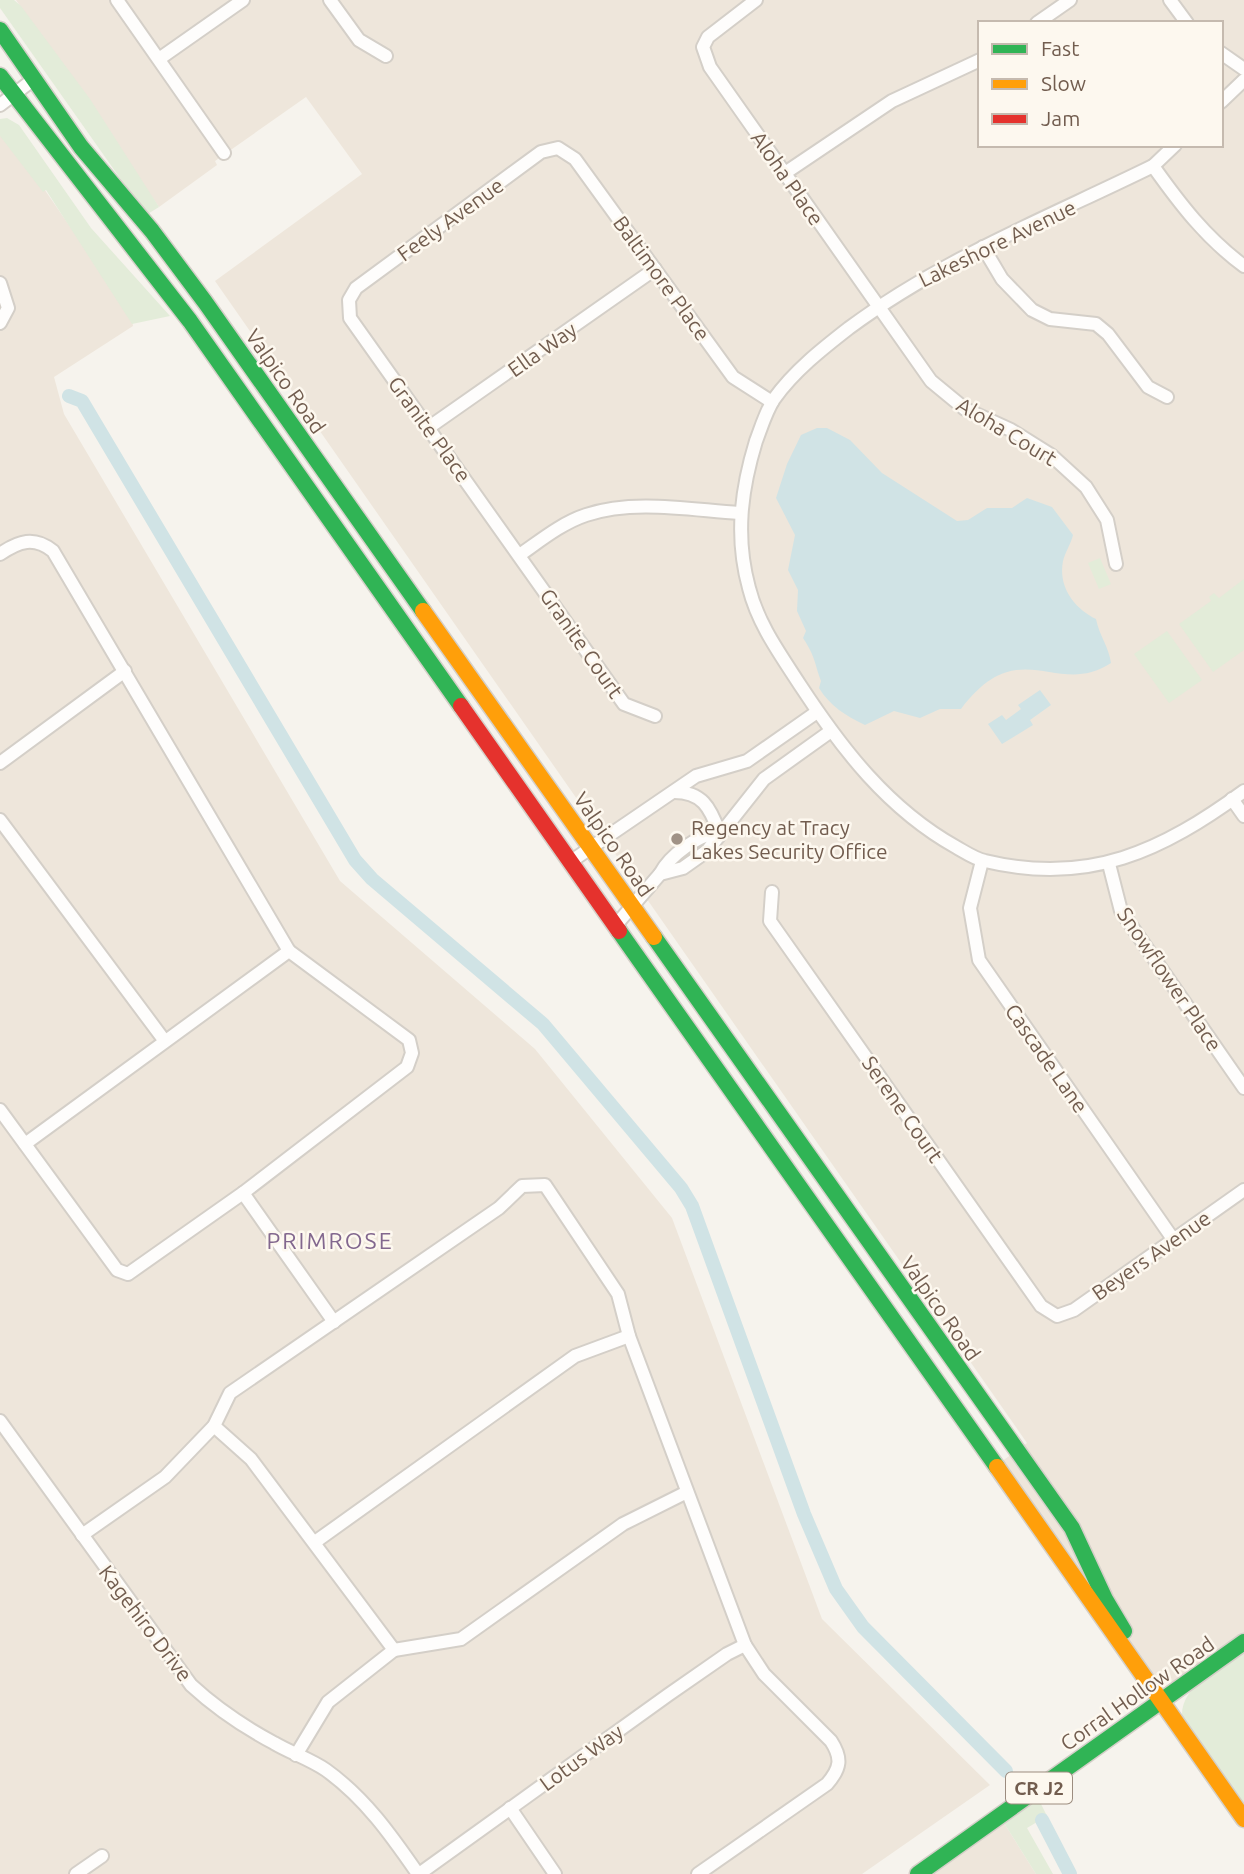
<svg xmlns="http://www.w3.org/2000/svg" width="1244" height="1874" font-family="Ubuntu,sans-serif">
  <style>
    .residential { fill: #eee6db; fill-rule: evenodd }
    .green { fill: #e3ecd9 }
    .water { fill: #d0e3e5 }
    .lines { fill: none; stroke-linecap: round; stroke-linejoin: round }
    .canal { stroke: #d0e3e5; stroke-width: 14 }
    .street-casing { stroke: #d4cfc8; stroke-width: 16 }
    .fast-casing { stroke: #d4cfc8; stroke-width: 19 }
    .slow-casing { stroke: #d4cfc8; stroke-width: 19 }
    .jam-casing { stroke: #d4cfc8; stroke-width: 19 }
    .street { stroke: #fefdfc; stroke-width: 12 }
    .fast { stroke: #30b455; stroke-width: 16 }
    .slow { stroke: #ff9f0a; stroke-width: 16 }
    .jam { stroke: #e5322d; stroke-width: 16 }
    .poi-dot { fill: #a09286; stroke: #fdf8ef; stroke-width: 2.5 }
    .labels { text-anchor: middle; dominant-baseline: central; stroke-width: 5; stroke-linejoin: round; paint-order: stroke }
    .shield { fill: #fdf8ef; stroke: #9c8c7f; stroke-width: 2 }
    .shield-label { font-size: 19px; font-weight: bold; fill: #725d4f }
    .street-label { font-size: 21px; fill: #725d4f; stroke: #fdf8ef }
    .poi-label { font-size: 21px; fill: #725d4f; stroke: #fdf8ef; text-anchor: start }
    .neighbourhood-label { font-size: 23px; letter-spacing: 2px; fill: #82678e; stroke: #fdf8ef }
  </style>
  <rect width="100%" height="100%" fill="#f6f3ed"/>
  <g class="residential">
    <path d="M16 0H1244V1634L1172 1682 1155 1678 1001 1462 1027 1443 215 281 362 174 306 97 215 161 217 165 159 207ZM980 23H1221V145H980Z"/>
    <path d="M0 125 131 315 133 326 54 377 64 414 340 881 535 1049 672 1218 822 1619 990 1785 862 1874H0Z"/>
    <path d="M1004 1823 1036 1874H932Z"/>
  </g>
  <g class="green">
    <path d="M0 0H14L21 6 90 99 159 207 146 215 0 8Z"/>
    <path d="M7 118 19 125 91 228 170 316 132 324 46 190 43 192 0 136V119Z"/>
    <path d="M1100 558 1111 584 1099 589 1088 563Z"/>
    <path d="M1244 579V650L1213 672 1179 624 1211 601 1209 597 1214 593 1219 598Z"/>
    <path d="M1167 631 1202 680 1169 703 1134 654Z"/>
    <path d="M1244 1652V1807L1182 1716C1181 1685 1222 1667 1244 1652Z"/>
    <path d="M1038 1798 1047 1816 1027 1828 1053 1874H1036L1004 1823Z"/>
  </g>
  <g class="water">
    <path d="M817 428H827L850 440 882 473 957 521 968 520 987 508H1012L1027 498 1052 507 1073 535C1071 544 1065 552 1063 561 1058 587 1074 608 1096 619 1099 635 1109 647 1111 663 1056 699 1020 631 961 709H940L920 718 894 711 865 725C846 716 830 706 819 688L821 681C814 662 816 658 803 638L806 631 797 611 798 590 788 570 795 535 776 498 787 464 801 435Z"/>
    <path d="M1040 690 1051 705 1030 720 1033 725 1002 744 988 724 1002 715 1006 720 1021 709 1018 705Z"/>
  </g>
  <g class="lines">
    <g class="canal">
      <path d="M69 396 82 401 355 860 372 879 543 1024 681 1188 692 1206 804 1514 836 1589 863 1627 1006 1771"/>
      <path d="M1042 1820 1070 1874"/>
    </g>
    <g class="street-casing">
      <g id="street">
        <path d="M117 0 224 153"/>
        <path d="M330 0 359 40 386 56"/>
        <path d="M756 0 708 37 703 47 710 67 931 381 965 409 1011 430 1051 455 1086 487 1107 520 1116 564"/>
        <path d="M1170 0 1187 23"/>
        <path d="M1037 23 1070 0"/>
        <path d="M1221 53 1244 69"/>
        <path d="M159 59 243 0"/>
        <path d="M1221 102 1244 80"/>
        <path d="M0 105 34 79"/>
        <path d="M1175 145 1153 166C1047 218 944 258 849 328 822 349 794 371 774 399 766 411 761 428 756 441 741 490 735 537 749 588 758 624 780 654 800 685 842 749 888 809 956 847 965 852 975 859 985 861 1089 886 1162 851 1244 791"/>
        <path d="M1153 166C1180 204 1206 238 1244 266"/>
        <path d="M785 173 892 101 980 60"/>
        <path d="M983 247 1002 279 1032 310 1050 319 1096 324 1108 334 1148 387 1167 397"/>
        <path d="M0 283 8 308 0 323"/>
        <path d="M428 428 655 269"/>
        <path d="M0 554C19 541 34 536 53 551L289 951"/>
        <path d="M521 554C541 540 562 523 586 515 634 499 691 510 739 513"/>
        <path d="M655 716 624 704 350 318 349 300 356 288 541 152 558 148 575 159 733 377 772 402"/>
        <path d="M0 763 125 671"/>
        <path d="M1232 799 1244 816"/>
        <path d="M0 820 164 1040"/>
        <path d="M982 861 970 908 979 960 1173 1239"/>
        <path d="M570 862 696 776 747 761 817 712"/>
        <path d="M1109 864 1121 911 1244 1088"/>
        <path d="M660 874C670 855 698 835 719 832 710 807 702 792 674 792"/>
        <path d="M772 892 770 921 1041 1306 1057 1316 1074 1310 1244 1190"/>
        <path d="M615 926 660 874 683 868 707 851 764 779 831 731"/>
        <path d="M0 1110 117 1270 128 1274 243 1193 334 1322"/>
        <path d="M25 1144 289 951 409 1040 412 1053 407 1067 243 1193"/>
        <path d="M0 1421 191 1685C216 1708 244 1727 274 1743 291 1753 310 1759 326 1770 365 1798 391 1835 418 1874"/>
        <path d="M214 1426 251 1459 394 1650 328 1702 296 1755"/>
        <path d="M82 1535 165 1477 214 1426 230 1393 499 1208 522 1186 545 1185 618 1294 629 1336 745 1645 764 1674 831 1741C842 1758 841 1768 827 1784L698 1874"/>
        <path d="M315 1542 575 1356 629 1336"/>
        <path d="M394 1650 461 1639 623 1524 687 1492"/>
        <path d="M510 1808 555 1874"/>
        <path d="M76 1874 102 1856"/>
        <path d="M419 1874 668 1695 727 1654 745 1645"/>
      </g>
    </g>
    <g class="fast-casing">
      <g id="fast">
        <path d="M0 30 81 147 152 231 205 302 423 611"/>
        <path d="M0 76 190 321 461 706"/>
        <path d="M619 931 997 1467"/>
        <path d="M654 937 1072 1528 1105 1599 1124 1631"/>
        <path d="M918 1874 1244 1642"/>
      </g>
    </g>
    <g class="slow-casing">
      <g id="slow">
        <path d="M423 611 654 937"/>
        <path d="M997 1467 1244 1819"/>
      </g>
    </g>
    <g class="jam-casing">
      <path id="jam" d="M461 706 619 931"/>
    </g>
    <use href="#street" class="street"/>
    <use href="#fast" class="fast"/>
    <use href="#slow" class="slow"/>
    <use href="#jam" class="jam"/>
  </g>
  <circle class="poi-dot" cx="677" cy="839" r="7"/>
  <g class="labels">
    <rect class="shield" x="1006" y="1772.5" width="66" height="31" rx="5"/>
    <g class="shield-label">
      <text x="1039" y="1788">CR J2</text>
    </g>
    <g class="street-label">
      <text transform="translate(788 178) rotate(55)">Aloha Place</text>
      <text transform="translate(450 219) rotate(-36)">Feely Avenue</text>
      <text transform="translate(997 243) rotate(-26)">Lakeshore Avenue</text>
      <text transform="translate(662 278) rotate(54)">Baltimore Place</text>
      <text transform="translate(542 349) rotate(-35)">Ella Way</text>
      <text transform="translate(286 381) rotate(55)">Valpico Road</text>
      <text transform="translate(430 429) rotate(54)">Granite Place</text>
      <text transform="translate(1007 431) rotate(31)">Aloha Court</text>
      <text transform="translate(582 643) rotate(55)">Granite Court</text>
      <text transform="translate(614 844) rotate(55)">Valpico Road</text>
      <text transform="translate(1170 979) rotate(56)">Snowflower Place</text>
      <text transform="translate(1047 1058) rotate(55)">Cascade Lane</text>
      <text transform="translate(903 1109) rotate(55)">Serene Court</text>
      <text transform="translate(1151 1255) rotate(-35)">Beyers Avenue</text>
      <text transform="translate(941 1308) rotate(55)">Valpico Road</text>
      <text transform="translate(146 1623) rotate(53)">Kagehiro Drive</text>
      <text transform="translate(1137 1693) rotate(-35)">Corral Hollow Road</text>
      <text transform="translate(581 1757) rotate(-36)">Lotus Way</text>
    </g>
    <g class="poi-label">
      <text x="691" y="827">Regency at Tracy<tspan x="691" dy="24">Lakes Security Office</tspan></text>
    </g>
    <g class="neighbourhood-label">
      <text x="330" y="1240">PRIMROSE</text>
    </g>
  </g>
  <rect x="978" y="21" width="245" height="126" fill="#fdf8ef" stroke="#c5baaf" stroke-width="2"/>
  <rect x="992" y="44" width="35" height="10" fill="#30b455" stroke="#c5baaf" stroke-width="2"/>
  <text x="1041" y="56" font-size="21" fill="#725d4f">Fast</text>
  <rect x="992" y="79" width="35" height="10" fill="#ff9f0a" stroke="#c5baaf" stroke-width="2"/>
  <text x="1041" y="91" font-size="21" fill="#725d4f">Slow</text>
  <rect x="992" y="114" width="35" height="10" fill="#e5322d" stroke="#c5baaf" stroke-width="2"/>
  <text x="1041" y="126" font-size="21" fill="#725d4f">Jam</text>
</svg>
